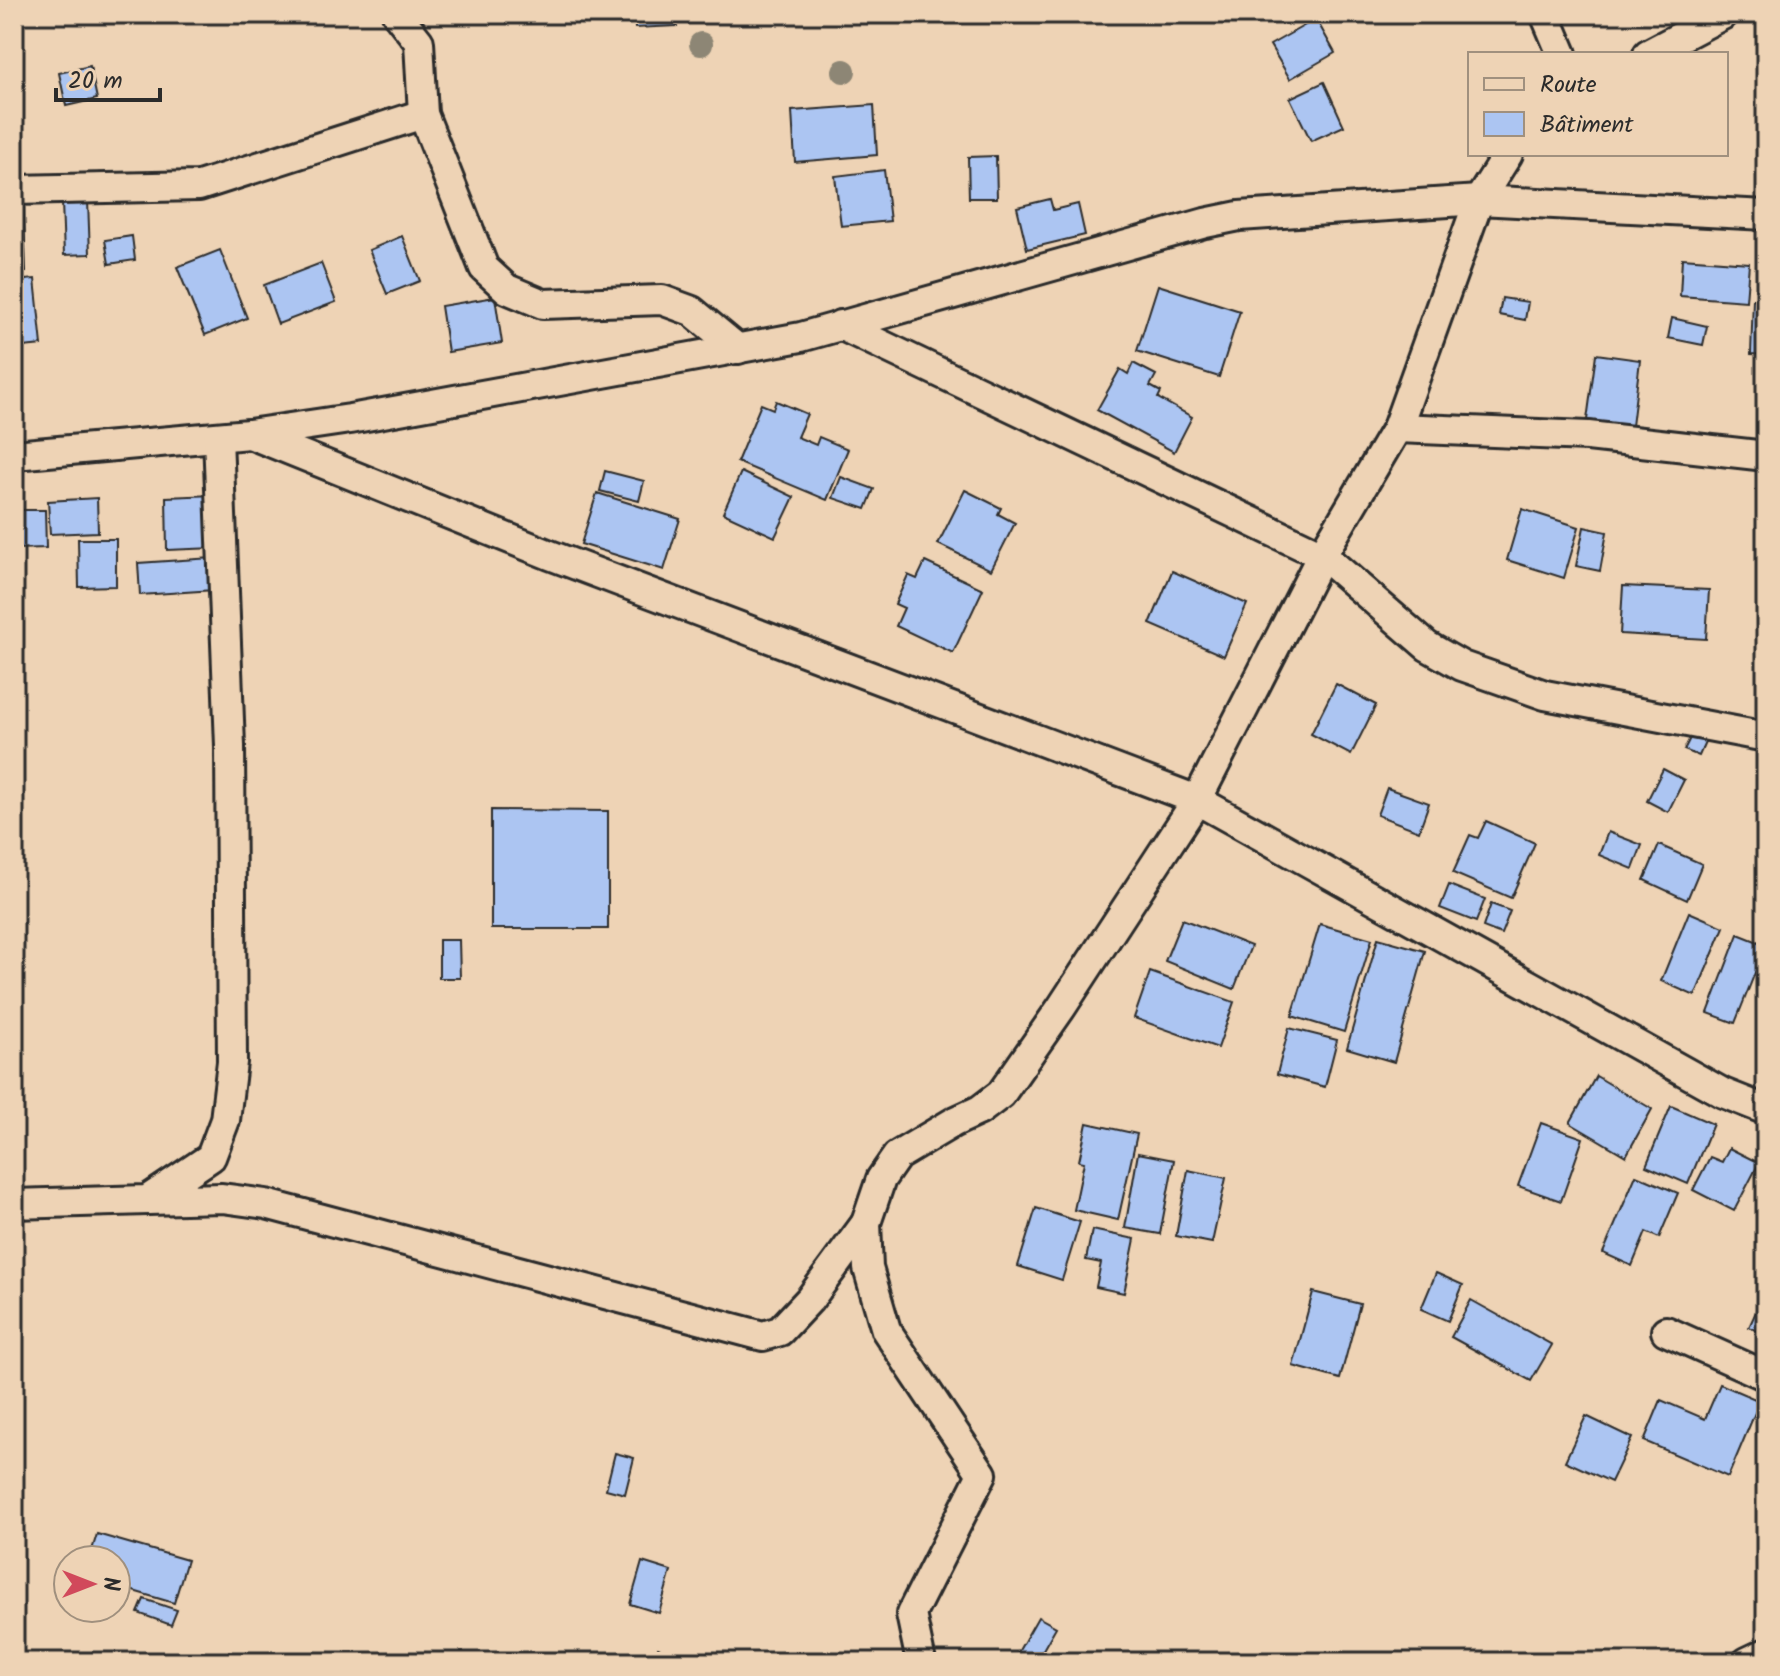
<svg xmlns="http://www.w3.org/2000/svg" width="1780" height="1676" font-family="Kalam,sans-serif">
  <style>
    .building { fill: #acc5f2; stroke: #2b2b2b; stroke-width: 2 }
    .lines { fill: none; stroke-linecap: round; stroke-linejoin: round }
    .minor-casing { stroke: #2b2b2b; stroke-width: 34 }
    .minor { stroke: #eed3b5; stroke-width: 28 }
    .tree { fill: #8d8674 }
  </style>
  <rect width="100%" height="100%" fill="#eed3b5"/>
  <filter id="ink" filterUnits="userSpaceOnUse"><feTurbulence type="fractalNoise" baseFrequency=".0125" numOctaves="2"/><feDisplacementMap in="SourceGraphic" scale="16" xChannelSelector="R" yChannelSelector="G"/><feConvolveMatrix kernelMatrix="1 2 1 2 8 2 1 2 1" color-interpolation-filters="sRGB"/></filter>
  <g filter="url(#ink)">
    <g class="building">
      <path d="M634 14H677V26L635 28Z"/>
      <path d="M1316 19 1335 53 1290 79 1270 45Z"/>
      <path d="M90 66 97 99 66 106 59 73Z"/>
      <path d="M1324 82 1344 126 1311 141 1290 98Z"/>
      <path d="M874 105 877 155 795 162 792 111Z"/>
      <path d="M996 156 997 198H969L968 157Z"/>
      <path d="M884 170 890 221 841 226 835 176Z"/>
      <path d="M14 192H23L26 272H14Z"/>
      <path d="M1050 199 1053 210 1078 204 1085 235 1027 249 1017 207Z"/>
      <path d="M88 201 90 254 64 255 62 202Z"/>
      <path d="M132 236 135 260 109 264 105 240Z"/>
      <path d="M402 236 420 281 387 294 369 250Z"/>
      <path d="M220 250 247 318 205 335 177 267Z"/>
      <path d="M1682 258 1749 263 1746 301 1680 296Z"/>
      <path d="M321 263 336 302 278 324 264 285Z"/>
      <path d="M35 279 42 345 14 348V281Z"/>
      <path d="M1158 285 1240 311 1219 377 1137 351Z"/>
      <path d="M495 297 502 343 448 352 441 306Z"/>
      <path d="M1502 298 1528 302 1525 320 1499 315Z"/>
      <path d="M1753 299H1766V355L1751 354Z"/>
      <path d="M1672 318 1707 326 1703 345 1668 338Z"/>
      <path d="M1596 354 1640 360 1632 426 1587 420Z"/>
      <path d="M1133 363 1156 375 1150 386 1161 392 1158 398 1192 417 1174 452 1097 410 1120 369 1128 374Z"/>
      <path d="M776 401 807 414 797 437 816 445 819 437 848 449 827 500 737 462 761 404 773 409Z"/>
      <path d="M605 471 644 481 639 501 600 491Z"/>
      <path d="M741 472 794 497 775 537 723 513Z"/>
      <path d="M841 477 874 489 866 509 833 498Z"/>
      <path d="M965 490 1001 508 998 514 1015 523 991 570 938 544Z"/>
      <path d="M597 493 680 519 664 570 581 544Z"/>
      <path d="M214 495 215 548 167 550 166 497Z"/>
      <path d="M97 498 98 532 50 534 48 501Z"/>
      <path d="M1522 509 1579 527 1564 578 1507 560Z"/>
      <path d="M14 510H45L46 548 14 549Z"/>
      <path d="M1584 527 1607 532 1600 571 1576 566Z"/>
      <path d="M78 539H116V586L79 587Z"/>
      <path d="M212 558 214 590 140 595 138 563Z"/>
      <path d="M925 562 983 589 953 653 896 626 904 608 895 604 908 575 917 579Z"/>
      <path d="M1172 571 1247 604 1224 656 1150 624Z"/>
      <path d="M1623 586 1709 590 1706 639 1620 634Z"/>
      <path d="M1336 684 1376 705 1351 755 1311 734Z"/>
      <path d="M1693 732 1707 738 1699 756 1684 750Z"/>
      <path d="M1663 769 1684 780 1668 812 1647 801Z"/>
      <path d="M1387 788 1429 803 1419 831 1377 815Z"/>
      <path d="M491 810 608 811V929H491Z"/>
      <path d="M1486 821 1535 843 1511 898 1453 873 1470 835 1478 838Z"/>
      <path d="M1608 832 1642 845 1633 869 1599 855Z"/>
      <path d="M1659 845 1702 864 1687 900 1644 880Z"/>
      <path d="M1449 885 1485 899 1476 922 1440 908Z"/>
      <path d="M1491 904 1510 911 1501 934 1483 927Z"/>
      <path d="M1689 912 1724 927 1695 996 1661 981Z"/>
      <path d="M1182 919 1251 946 1234 989 1165 961Z"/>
      <path d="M1320 924 1372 939 1344 1032 1292 1016Z"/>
      <path d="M1738 934 1766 945 1735 1023 1708 1013Z"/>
      <path d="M1378 938 1425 951 1394 1062 1347 1048Z"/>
      <path d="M439 940H459L460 978H439Z"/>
      <path d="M1150 972 1234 1002 1218 1048 1134 1018Z"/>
      <path d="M1289 1028 1337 1040 1325 1087 1277 1074Z"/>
      <path d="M1596 1076 1652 1109 1626 1156 1570 1123Z"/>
      <path d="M1671 1106 1713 1124 1688 1184 1646 1166Z"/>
      <path d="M1087 1123 1137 1134 1118 1220 1074 1210 1084 1162 1079 1161Z"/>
      <path d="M1541 1123 1583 1138 1561 1201 1518 1186Z"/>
      <path d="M1729 1148 1759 1163 1734 1211 1693 1190 1710 1157 1722 1162Z"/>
      <path d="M1138 1153 1174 1160 1160 1234 1125 1228Z"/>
      <path d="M1188 1170 1226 1178 1212 1243 1176 1236Z"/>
      <path d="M1636 1175 1678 1193 1659 1238 1646 1232 1632 1266 1603 1253Z"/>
      <path d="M1036 1208 1080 1222 1062 1280 1018 1266Z"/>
      <path d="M1092 1230 1135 1239 1124 1293 1096 1287 1101 1263 1086 1260Z"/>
      <path d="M1436 1273 1463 1285 1448 1321 1421 1309Z"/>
      <path d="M1766 1290V1335L1749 1327Z"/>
      <path d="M1313 1292 1360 1304 1340 1379 1293 1366Z"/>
      <path d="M1471 1300 1552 1345 1531 1381 1451 1337Z"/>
      <path d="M1720 1384 1760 1401 1728 1477 1644 1441 1661 1400 1705 1419Z"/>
      <path d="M1586 1416 1632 1438 1611 1482 1565 1461Z"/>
      <path d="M615 1453 634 1458 625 1494 606 1489Z"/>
      <path d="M97 1534 187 1560 174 1603 116 1586V1560H89Z"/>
      <path d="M642 1562 671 1571 659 1613 630 1604Z"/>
      <path d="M144 1599 177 1610 171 1625 138 1613Z"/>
      <path d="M1038 1617 1056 1627 1036 1662H1031L1017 1654Z"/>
      <path d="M658 1648 685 1659 684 1662H653Z"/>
    </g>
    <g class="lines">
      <g class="minor-casing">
        <g id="minor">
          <path d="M397 14 419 42 423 114 484 268 507 289 543 304 662 300 692 311 738 349"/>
          <path d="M1545 14 1562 54"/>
          <path d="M1648 54 1724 14"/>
          <path d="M14 190 199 186 423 114"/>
          <path d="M840 325 1322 555 1427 646 1462 666 1545 695 1766 737"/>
          <path d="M1397 428 1588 436 1766 456"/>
          <path d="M250 434 550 555 1197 800 1723 1093 1766 1110"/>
          <path d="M14 455 249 434 350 419 801 337 1205 223 1239 216 1479 200 1766 215"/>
          <path d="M148 1200 222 1198 266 1204 763 1336 780 1331 810 1299 866 1223"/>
          <path d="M14 1204 147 1200 211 1157 225 1120 232 1062 230 746 218 437"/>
          <path d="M1666 1331 1766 1376"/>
          <path d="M921 1662 911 1614 982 1474 886 1330 868 1268 866 1223 881 1179 897 1156 954 1122 980 1110 1001 1094 1061 1008 1197 800 1322 555 1397 428 1479 200 1508 154"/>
          <path d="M1747 1662 1766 1653"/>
        </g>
      </g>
      <use href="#minor" class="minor"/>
    </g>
    <g class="tree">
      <circle cx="701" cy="44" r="12"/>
      <circle cx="844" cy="71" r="12"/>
    </g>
  </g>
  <rect width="1780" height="1676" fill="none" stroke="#eed3b5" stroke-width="48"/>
  <rect x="24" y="24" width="1732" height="1628" fill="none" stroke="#2b2b2b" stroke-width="3" filter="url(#ink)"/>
  <rect x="1468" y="52" width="260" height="104" fill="#eed3b5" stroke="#a0907e" stroke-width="2"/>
  <rect x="1484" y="78" width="40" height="12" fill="#eed3b5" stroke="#a0907e" stroke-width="2"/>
  <text x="1540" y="92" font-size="24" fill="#2b2b2b">Route</text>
  <rect x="1484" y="112" width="40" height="24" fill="#acc5f2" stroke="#a0907e" stroke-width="2"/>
  <text x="1540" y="132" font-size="24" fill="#2b2b2b">Bâtiment</text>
  <g transform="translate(92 1584) rotate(90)"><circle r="38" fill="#eed3b5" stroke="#a0907e" stroke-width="2"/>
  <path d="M0-6L14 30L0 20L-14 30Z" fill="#d1495b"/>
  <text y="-12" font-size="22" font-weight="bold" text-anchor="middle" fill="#2b2b2b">N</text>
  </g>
  <path d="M56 88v12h104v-12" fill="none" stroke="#2b2b2b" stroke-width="4"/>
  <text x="68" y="88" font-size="24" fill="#2b2b2b" stroke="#eed3b5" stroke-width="6" paint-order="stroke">20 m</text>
</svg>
